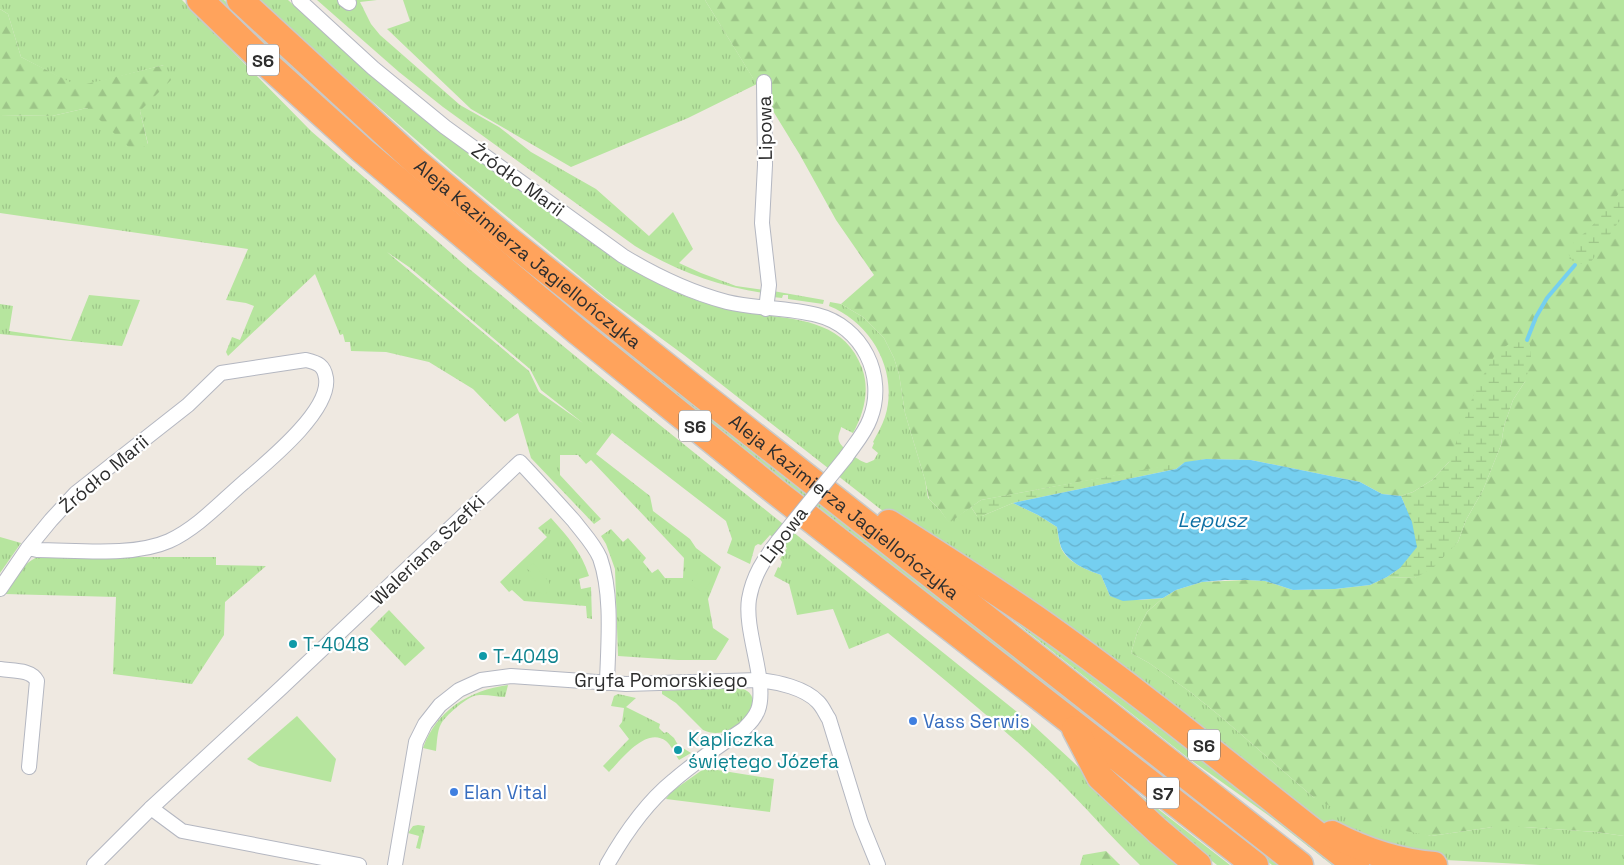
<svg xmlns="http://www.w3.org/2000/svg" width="1624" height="865" font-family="'Space Grotesk',sans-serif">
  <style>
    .grass { fill: url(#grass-tufts); fill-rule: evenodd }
    .forest { fill: url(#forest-firs) }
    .wetland { fill: url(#wetland-marsh) }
    .park { fill: #b6e59e }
    .water { fill: url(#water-waves) }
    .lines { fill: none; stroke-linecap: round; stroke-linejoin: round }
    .stream { stroke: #75cff0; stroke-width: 4 }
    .street-casing { stroke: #b4b7c1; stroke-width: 16 }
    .highway-casing { stroke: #c9c9c9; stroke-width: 29 }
    .street { stroke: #fff; stroke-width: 14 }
    .highway { stroke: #ffa35c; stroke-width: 26 }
    .street-bridge-casing { stroke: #b4b7c1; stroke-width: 16; stroke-linecap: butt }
    .street-bridge { stroke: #fff; stroke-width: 14 }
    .culture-dot { fill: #0f9aa8; stroke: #fff; stroke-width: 2 }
    .shop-dot { fill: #3f7fe0; stroke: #fff; stroke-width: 2 }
    .labels { text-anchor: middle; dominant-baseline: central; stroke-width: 4.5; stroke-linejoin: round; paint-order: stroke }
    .shield { fill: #fff; stroke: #6d6d6d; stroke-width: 1 }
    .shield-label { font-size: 18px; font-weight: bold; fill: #2e2e2e }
    .street-label { font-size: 19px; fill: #2e2e2e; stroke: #fff }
    .culture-label { font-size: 19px; fill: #0d838f; stroke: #fff; text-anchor: start }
    .shop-label { font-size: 19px; fill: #366cbe; stroke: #fff; text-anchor: start }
    .water-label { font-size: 20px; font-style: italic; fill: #0d6fa3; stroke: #fff }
  </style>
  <defs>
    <pattern id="grass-tufts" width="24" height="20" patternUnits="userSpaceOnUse" patternTransform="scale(1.25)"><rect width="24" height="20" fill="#b6e59e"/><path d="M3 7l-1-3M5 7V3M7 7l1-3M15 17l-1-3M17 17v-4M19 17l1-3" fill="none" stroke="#9dc588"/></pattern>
    <pattern id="forest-firs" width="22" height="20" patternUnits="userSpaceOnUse" patternTransform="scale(1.25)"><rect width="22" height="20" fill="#b6e59e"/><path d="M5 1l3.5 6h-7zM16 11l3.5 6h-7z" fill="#9dc588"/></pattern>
    <pattern id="wetland-marsh" width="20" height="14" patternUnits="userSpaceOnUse" patternTransform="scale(1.25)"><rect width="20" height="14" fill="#b6e59e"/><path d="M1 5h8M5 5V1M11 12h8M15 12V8" fill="none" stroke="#9dc588"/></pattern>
    <pattern id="water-waves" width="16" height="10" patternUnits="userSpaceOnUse" patternTransform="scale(1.25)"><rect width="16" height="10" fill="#75cff0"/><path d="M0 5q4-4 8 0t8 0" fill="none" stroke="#66b2ce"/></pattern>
  </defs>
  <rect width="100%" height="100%" fill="#efe9e1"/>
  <g class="grass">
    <path d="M0 0H182L311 131 467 267 635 405 1032 724 1071 760 1180 865H1140C1110 836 1083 804 1053 775 1000 725 944 679 888 633L849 649 833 609 797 615 789 584 774 576 778 567 780 568 782 562 780 559 787 548 770 535 761 545 758 544 755 546 750 564 727 553 732 539 726 521 612 433 596 454 650 496 653 511 690 539 696 548 721 567 708 599 713 628 729 639 716 660H678L618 656 615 569 606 544 601 536 611 529 623 542 628 538 646 558 643 562 652 573 658 569 665 578H683L684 558 591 460 586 464 578 455H560V475L601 519 594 524 531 458 518 413 505 422 473 389 429 362 386 352 351 351 350 342H345L343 334 340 335 315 274 228 356 226 352 232 337 240 340 254 306 246 303 226 300 248 249 0 213V115L52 116 87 108 148 144 140 111 164 65 78 87 21 57 8 14 0 9ZM387 252 409 267 530 369 541 390 583 423 539 392 529 371Z"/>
    <path d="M215 0H224L288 61 1281 865H1272L607 341 374 147Z"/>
    <path d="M256 0H288L373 77 413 111 636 272C663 287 690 300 720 307 735 311 750 314 765 315 804 320 846 324 862 368 870 390 864 413 853 433L841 427C841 430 837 436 839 441 841 448 860 462 867 463L874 460 878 453 872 448 874 443 873 442C877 434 882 426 885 417 899 372 872 323 829 306L830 302 841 304 863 317 884 338 894 358 899 374 905 413 925 480 928 498 940 510 949 522 971 507 977 516H982L1013 503 1038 515 1057 527C1058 533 1059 542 1061 548 1068 563 1087 570 1101 575L1110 596 1140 600 1163 598 1147 612 1138 630 1131 653 1149 663 1189 691 1220 716 1313 797 1431 836 1493 827H1524L1596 832 1624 836V865H1540L1445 860 1325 824 1310 815 879 508 684 355 606 298 453 172Z"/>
    <path d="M317 0H377L360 2 371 24 380 35 460 105 499 127 531 152 596 189 649 236 673 212 693 249 679 263 701 273 736 286 764 290 763 293C716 286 675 270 635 246L443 107 399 72Z"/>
    <path d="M403 0H705L753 78 761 82 688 118 571 167 471 109 387 29 410 21Z"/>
    <path d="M773 291 824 300 823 304 788 299V295H783L782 298 773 297Z"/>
    <path d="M89 295 140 300 122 346 0 334V304L13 306 9 331 71 340Z"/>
    <path d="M551 518C568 537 581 551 589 576L579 579 581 589 591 587 592 619 587 618 586 606 524 601 512 590 509 592 500 582 547 537 538 528Z"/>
    <path d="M0 537 21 543 0 573Z"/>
    <path d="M38 557H216V565L266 566 225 602 224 635 192 684 113 674 116 597 5 594C14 580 22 563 38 557Z"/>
    <path d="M979 589 1343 865H1332L1268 815 1188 758 978 593Z"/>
    <path d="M389 610 425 648 405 666 370 629Z"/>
    <path d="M508 685 505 697C496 697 483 693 474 696 465 699 445 716 441 724 437 731 437 743 436 751L423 748C436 711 469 690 508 685Z"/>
    <path d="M715 688C724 688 735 686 743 689 771 699 733 745 703 730L676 703 662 694V691Z"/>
    <path d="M618 694 636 698 626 707 660 724 659 728 664 733 667 732 674 738 678 745 691 753 679 760C675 754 671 745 666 741 646 726 622 759 609 772L603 766 629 739 619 726 622 722 624 708 611 706 614 696Z"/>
    <path d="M705 768 774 779 770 812 666 799 671 792Z"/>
    <path d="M1126 784 1230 865H1217L1182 838Z"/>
    <path d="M418 825 425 826 420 849 416 848 419 836 408 833 413 826Z"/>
  </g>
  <g class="forest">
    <path d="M705 0H1624V836L1596 832 1524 827H1493L1431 836 1360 822 1313 797 1220 716 1189 691 1149 663 1131 653 1138 630 1147 612 1163 598 1176 590 1202 582 1247 580 1265 581 1293 590 1335 589 1370 585 1387 577 1415 578 1458 542 1466 520 1483 490 1501 445 1504 426 1513 400 1526 380 1432 480 1413 492 1401 496 1382 494 1360 482 1251 460 1206 459 981 500 949 523 940 510 929 499 925 480 905 413 899 374 894 358 884 338 863 317 841 304 874 275 836 220 800 155Z"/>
    <path d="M0 9 8 14 21 57 78 86 164 65 171 80 140 111 148 145 132 150 87 108 52 116 0 115Z"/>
    <path d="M1106 851 1120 865H1080L1083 855Z"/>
  </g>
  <g class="wetland">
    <path d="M1624 187V214L1591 262 1575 265 1566 250 1596 222Z"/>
    <path d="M1527 340 1530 345 1531 357 1526 380 1513 400 1504 426 1501 445 1483 490 1466 520 1458 542 1433 568 1415 578 1387 577 1400 568 1406 508 1401 496 1413 492 1432 480 1449 462 1476 388 1496 353 1509 344Z"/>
    <path d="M1185 462 1176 469 1013 503 982 516H977L971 507 981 500Z"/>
  </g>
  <g class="park">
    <path d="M533 563 549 582 550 591 543 595 535 588 536 582 530 575 531 572 526 568Z"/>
    <path d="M698 573 710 582 703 593 690 584Z"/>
    <path d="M297 716 336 759 331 782 259 766 247 759Z"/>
  </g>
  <path class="water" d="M1206 459 1251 460 1360 482 1382 494 1401 496 1412 522 1417 547 1400 568 1387 577 1370 585 1335 589 1293 590 1265 581 1247 580H1225L1202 582 1176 590 1163 598 1123 601 1110 596 1101 575C1087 570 1068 563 1061 547 1059 541 1058 533 1057 527L1038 515 1013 503 1176 469 1185 462Z"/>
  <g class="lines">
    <path class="stream" d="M1527 340 1536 317 1547 298 1575 265"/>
    <g class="street-casing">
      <g id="street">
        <path d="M299 0 373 68 445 127 623 256C656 276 689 292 727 302 756 309 787 307 817 315 862 326 887 376 870 419 865 433 854 445 846 457"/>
        <path d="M345 0 349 3"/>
        <path d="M764 82 765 165 762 223 769 285 766 309"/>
        <path d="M0 589 28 548 51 520 76 493 188 405 221 373 306 360C318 363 324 365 326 378 331 411 266 463 243 483 220 503 197 528 169 541 133 557 76 550 37 550L28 548"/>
        <path d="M0 669C12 671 31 669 37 681L29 767"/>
        <path d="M151 808 182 831 359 865"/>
        <path d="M94 865 151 808 281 688 520 462C538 481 556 501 574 521 583 533 594 544 600 558 613 595 608 645 607 683"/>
        <path d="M395 865 416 742 425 724 440 705 459 690 481 680 511 676 626 684 759 680C778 682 805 688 818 702 823 707 825 713 829 719L861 823 878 865"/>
        <path d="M607 865C624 835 646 803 673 781 695 762 720 745 744 729 750 723 755 718 758 710 768 682 744 632 749 599 753 576 764 559 778 541"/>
      </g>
    </g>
    <g class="highway-casing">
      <g id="highway">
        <path d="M200 0 259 57 362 150 578 332 776 492 1255 865"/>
        <path id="s1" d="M240 0 415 161 510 241 700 393 1300 865"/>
        <path d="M889 523C938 554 987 585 1035 618 1145 695 1249 782 1356 865"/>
        <path d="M1075 729 1100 777 1158 831 1198 865"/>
        <path d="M1332 834C1363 850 1399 862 1434 865"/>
      </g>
    </g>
    <use href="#street" class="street"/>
    <use href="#highway" class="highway"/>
    <g class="street-bridge-casing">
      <path id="street-bridge" d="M778 541 846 457"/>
    </g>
    <use href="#street-bridge" class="street-bridge"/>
  </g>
  <g class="culture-dot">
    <circle cx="293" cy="644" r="5"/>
    <circle cx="483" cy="656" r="5"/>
    <circle cx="678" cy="750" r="5"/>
  </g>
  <g class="shop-dot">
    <circle cx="913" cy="721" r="5"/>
    <circle cx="454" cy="792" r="5"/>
  </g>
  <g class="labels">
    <g class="shield">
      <rect x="247" y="44.5" width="32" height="31" rx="4"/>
      <rect x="679" y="410.5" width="32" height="31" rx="4"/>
      <rect x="1188" y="729.5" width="32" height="31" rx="4"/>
      <rect x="1147" y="777.5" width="32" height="31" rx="4"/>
    </g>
    <g class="shield-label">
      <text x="263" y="60">S6</text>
      <text x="695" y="426">S6</text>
      <text x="1204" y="745">S6</text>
      <text x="1163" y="793">S7</text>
    </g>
    <g class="street-label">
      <text transform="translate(765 128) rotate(-91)">Lipowa</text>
      <text transform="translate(518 180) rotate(36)">Źródło Marii</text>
      <text stroke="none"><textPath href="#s1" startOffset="384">Aleja Kazimierza Jagiellończyka</textPath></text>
      <text transform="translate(104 474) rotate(-40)">Źródło Marii</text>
      <text stroke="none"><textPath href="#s1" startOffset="789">Aleja Kazimierza Jagiellończyka</textPath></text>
      <text transform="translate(784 535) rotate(-53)">Lipowa</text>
      <text transform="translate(428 550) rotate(-44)">Waleriana Szefki</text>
      <text x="661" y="680">Gryfa Pomorskiego</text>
    </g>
    <g class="culture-label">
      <text x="303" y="644">T-4048</text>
      <text x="493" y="656">T-4049</text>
      <text x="688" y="739">Kapliczka<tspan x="688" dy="22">świętego Józefa</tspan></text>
    </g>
    <g class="shop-label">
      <text x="923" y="721">Vass Serwis</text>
      <text x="464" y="792">Elan Vital</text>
    </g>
    <g class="water-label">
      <text x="1212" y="520">Lepusz</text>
    </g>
  </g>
</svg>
